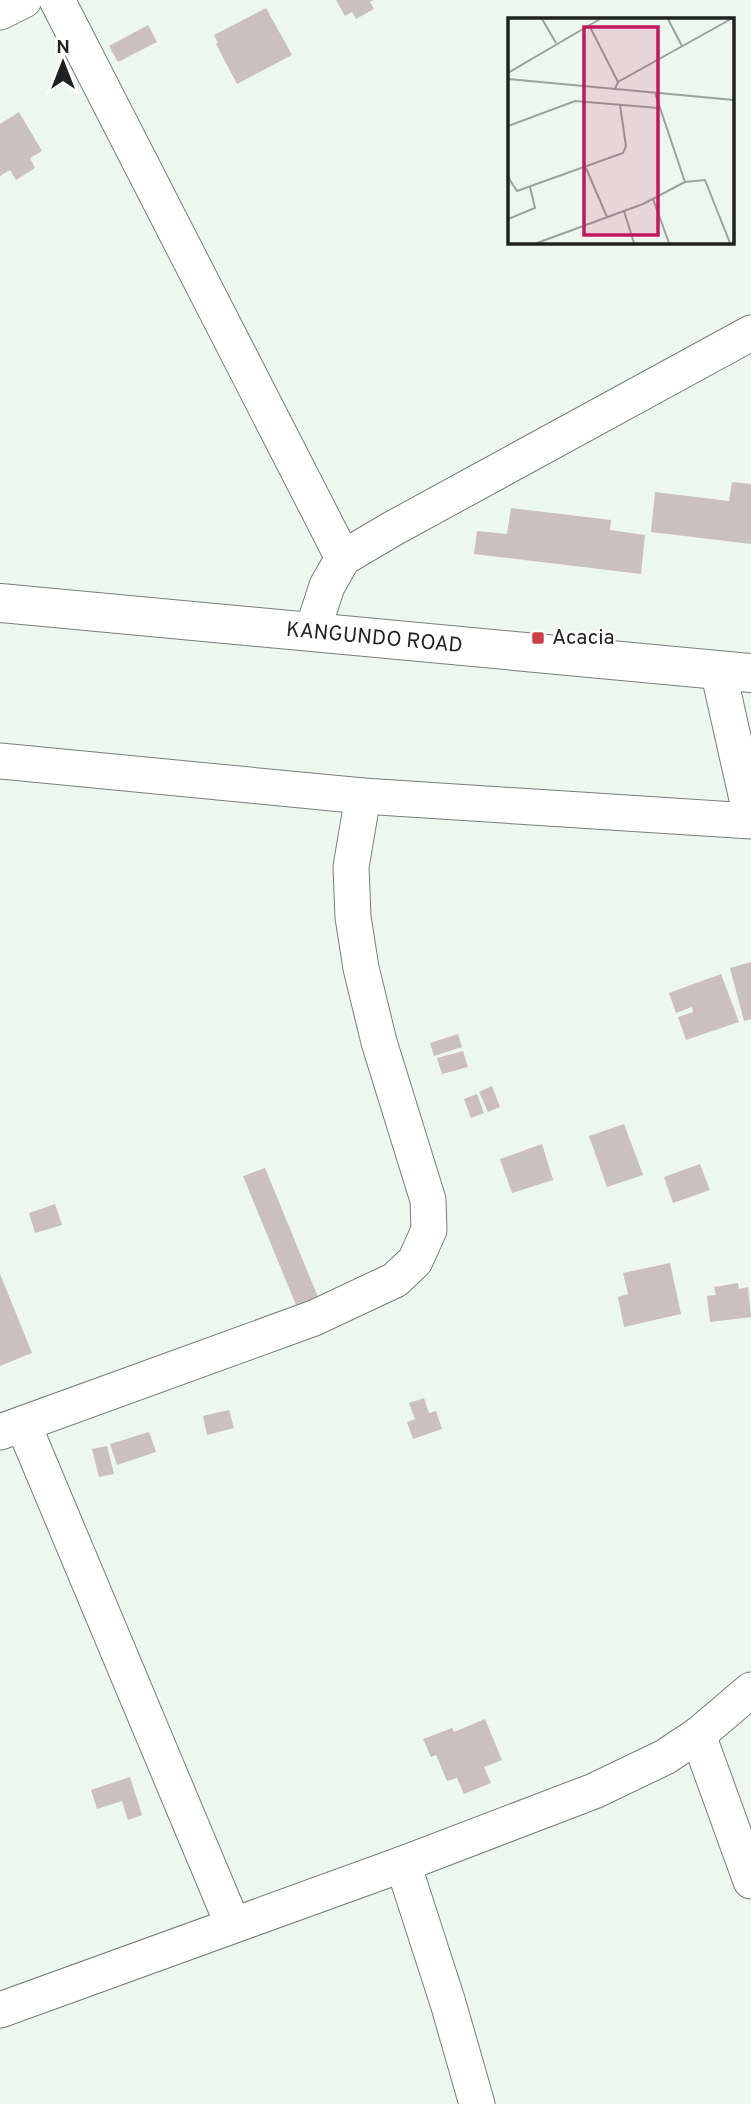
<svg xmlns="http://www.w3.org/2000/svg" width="751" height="2104" font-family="Overpass,sans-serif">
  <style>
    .building { fill: #cac0bf }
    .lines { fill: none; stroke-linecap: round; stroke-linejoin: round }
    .street-casing { stroke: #777e79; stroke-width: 37 }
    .highway-casing { stroke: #777e79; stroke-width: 40 }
    .street { stroke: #fff; stroke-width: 35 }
    .highway { stroke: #fff; stroke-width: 38 }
    .poi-dot { fill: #cf3f46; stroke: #fff; stroke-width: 2.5 }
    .labels { text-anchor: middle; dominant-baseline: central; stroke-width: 5; stroke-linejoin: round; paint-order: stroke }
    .street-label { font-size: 21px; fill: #1f2220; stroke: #fff }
    .poi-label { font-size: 21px; fill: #1f2220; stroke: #fff; text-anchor: start }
    .inset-road { fill: none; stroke: #9ba19d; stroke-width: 2 }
    .view { fill: #c2185b; fill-opacity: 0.15; stroke: #c2185b; stroke-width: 3.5 }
    .inset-edge { fill: none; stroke: #1f2220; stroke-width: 3.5 }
  </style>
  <rect width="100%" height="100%" fill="#eef6f0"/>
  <g class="building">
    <path d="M336 0H374L370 2 374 9 356 19 352 12 345 16Z"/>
    <path d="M266 8 292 55 237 84 216 44 218 43 214 35Z"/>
    <path d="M148 25 157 42 118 62 109 46Z"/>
    <path d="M19 112 42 151 30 158 35 168 16 180 10 170 0 176V124Z"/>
    <path d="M732 482 751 484V544L651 532 655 492 729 501Z"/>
    <path d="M511 508 611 520 610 530 645 535 641 574 474 554 477 531 507 534Z"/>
    <path d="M751 962V1019L744 1021 730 968Z"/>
    <path d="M721 974 739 1022 686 1040 678 1017 693 1012 692 1007 676 1013 669 993Z"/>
    <path d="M458 1034 462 1047 434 1056 430 1043Z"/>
    <path d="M463 1051 468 1067 442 1074 437 1058Z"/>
    <path d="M492 1086 500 1107 488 1112 479 1092Z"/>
    <path d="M477 1094 484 1113 471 1118 464 1099Z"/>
    <path d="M624 1124 643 1175 607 1187 589 1136Z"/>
    <path d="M542 1144 553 1180 512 1193 500 1159Z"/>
    <path d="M700 1164 710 1190 673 1203 664 1177Z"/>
    <path d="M265 1168 318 1297 296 1305 243 1176Z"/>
    <path d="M55 1204 62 1225 35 1233 29 1213Z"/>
    <path d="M670 1263 681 1314 624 1327 618 1297 628 1294 623 1273Z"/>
    <path d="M0 1274 32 1353 0 1366Z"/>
    <path d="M738 1283 739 1289 748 1287 751 1317 710 1322 707 1296 716 1295 714 1287Z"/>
    <path d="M424 1398 429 1413 436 1411 442 1429 413 1439 407 1422 415 1419 409 1403Z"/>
    <path d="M229 1410 234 1428 207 1435 203 1416Z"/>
    <path d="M149 1432 156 1452 117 1465 110 1444Z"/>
    <path d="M107 1446 114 1474 99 1477 92 1449Z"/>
    <path d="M485 1719 502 1760 484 1767 491 1783 464 1794 457 1778 447 1781 436 1755 431 1757 423 1739 452 1728 454 1732Z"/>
    <path d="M130 1777 142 1815 128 1820 122 1801 97 1809 91 1790Z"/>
  </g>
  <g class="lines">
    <g class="street-casing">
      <g id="street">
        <path d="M57 0 343 558"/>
        <path d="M0 12 24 0"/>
        <path d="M312 632 327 586 343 558 392 529 751 333"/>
        <path d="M718 670 751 817"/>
        <path d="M0 761 363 796 751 821"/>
        <path d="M23 1424 233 1925"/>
        <path d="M0 1432 314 1318 395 1280 415 1261 429 1230 428 1200 379 1042 361 968 353 917 351 867 363 796"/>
        <path d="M698 1735 751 1881"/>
        <path d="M403 1864 448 2003 477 2104"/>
        <path d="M0 2010 403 1864 594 1791 665 1757 698 1735 751 1690"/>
      </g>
    </g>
    <g class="highway-casing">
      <g id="highway">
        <path id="s1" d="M0 603 751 673"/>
      </g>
    </g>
    <use href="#street" class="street"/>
    <use href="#highway" class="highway"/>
  </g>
  <rect class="poi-dot" x="531" y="631" width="14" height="14" rx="3.5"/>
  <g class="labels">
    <g class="street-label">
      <text stroke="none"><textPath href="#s1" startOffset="376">KANGUNDO ROAD</textPath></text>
    </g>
    <g class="poi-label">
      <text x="552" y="638">Acacia</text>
    </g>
  </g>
  <g transform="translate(508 18)">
    <rect width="226" height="226" fill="#eef6f0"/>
    <path class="inset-road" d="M34 1 48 25M160 1 174 28M81 7 110 64M0 55 92 1M0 61 226 82M107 71 110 64 223 1M0 108 67 83 150 90M78 150 99 199M0 159 9 173 115 135 118 128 112 87M177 164 197 162 222 225M145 181 161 225M116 193 126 225M0 201 27 190 22 169M29 225 135 186 177 164 147 75"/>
    <path class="view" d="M76 9H150V217H76Z"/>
    <rect width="226" height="226" class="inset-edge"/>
  </g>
  <g transform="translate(63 63)" stroke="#ffffff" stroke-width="5" paint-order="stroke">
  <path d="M0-5L12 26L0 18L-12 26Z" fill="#1f2220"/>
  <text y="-10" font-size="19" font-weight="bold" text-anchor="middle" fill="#1f2220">N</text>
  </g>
</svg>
